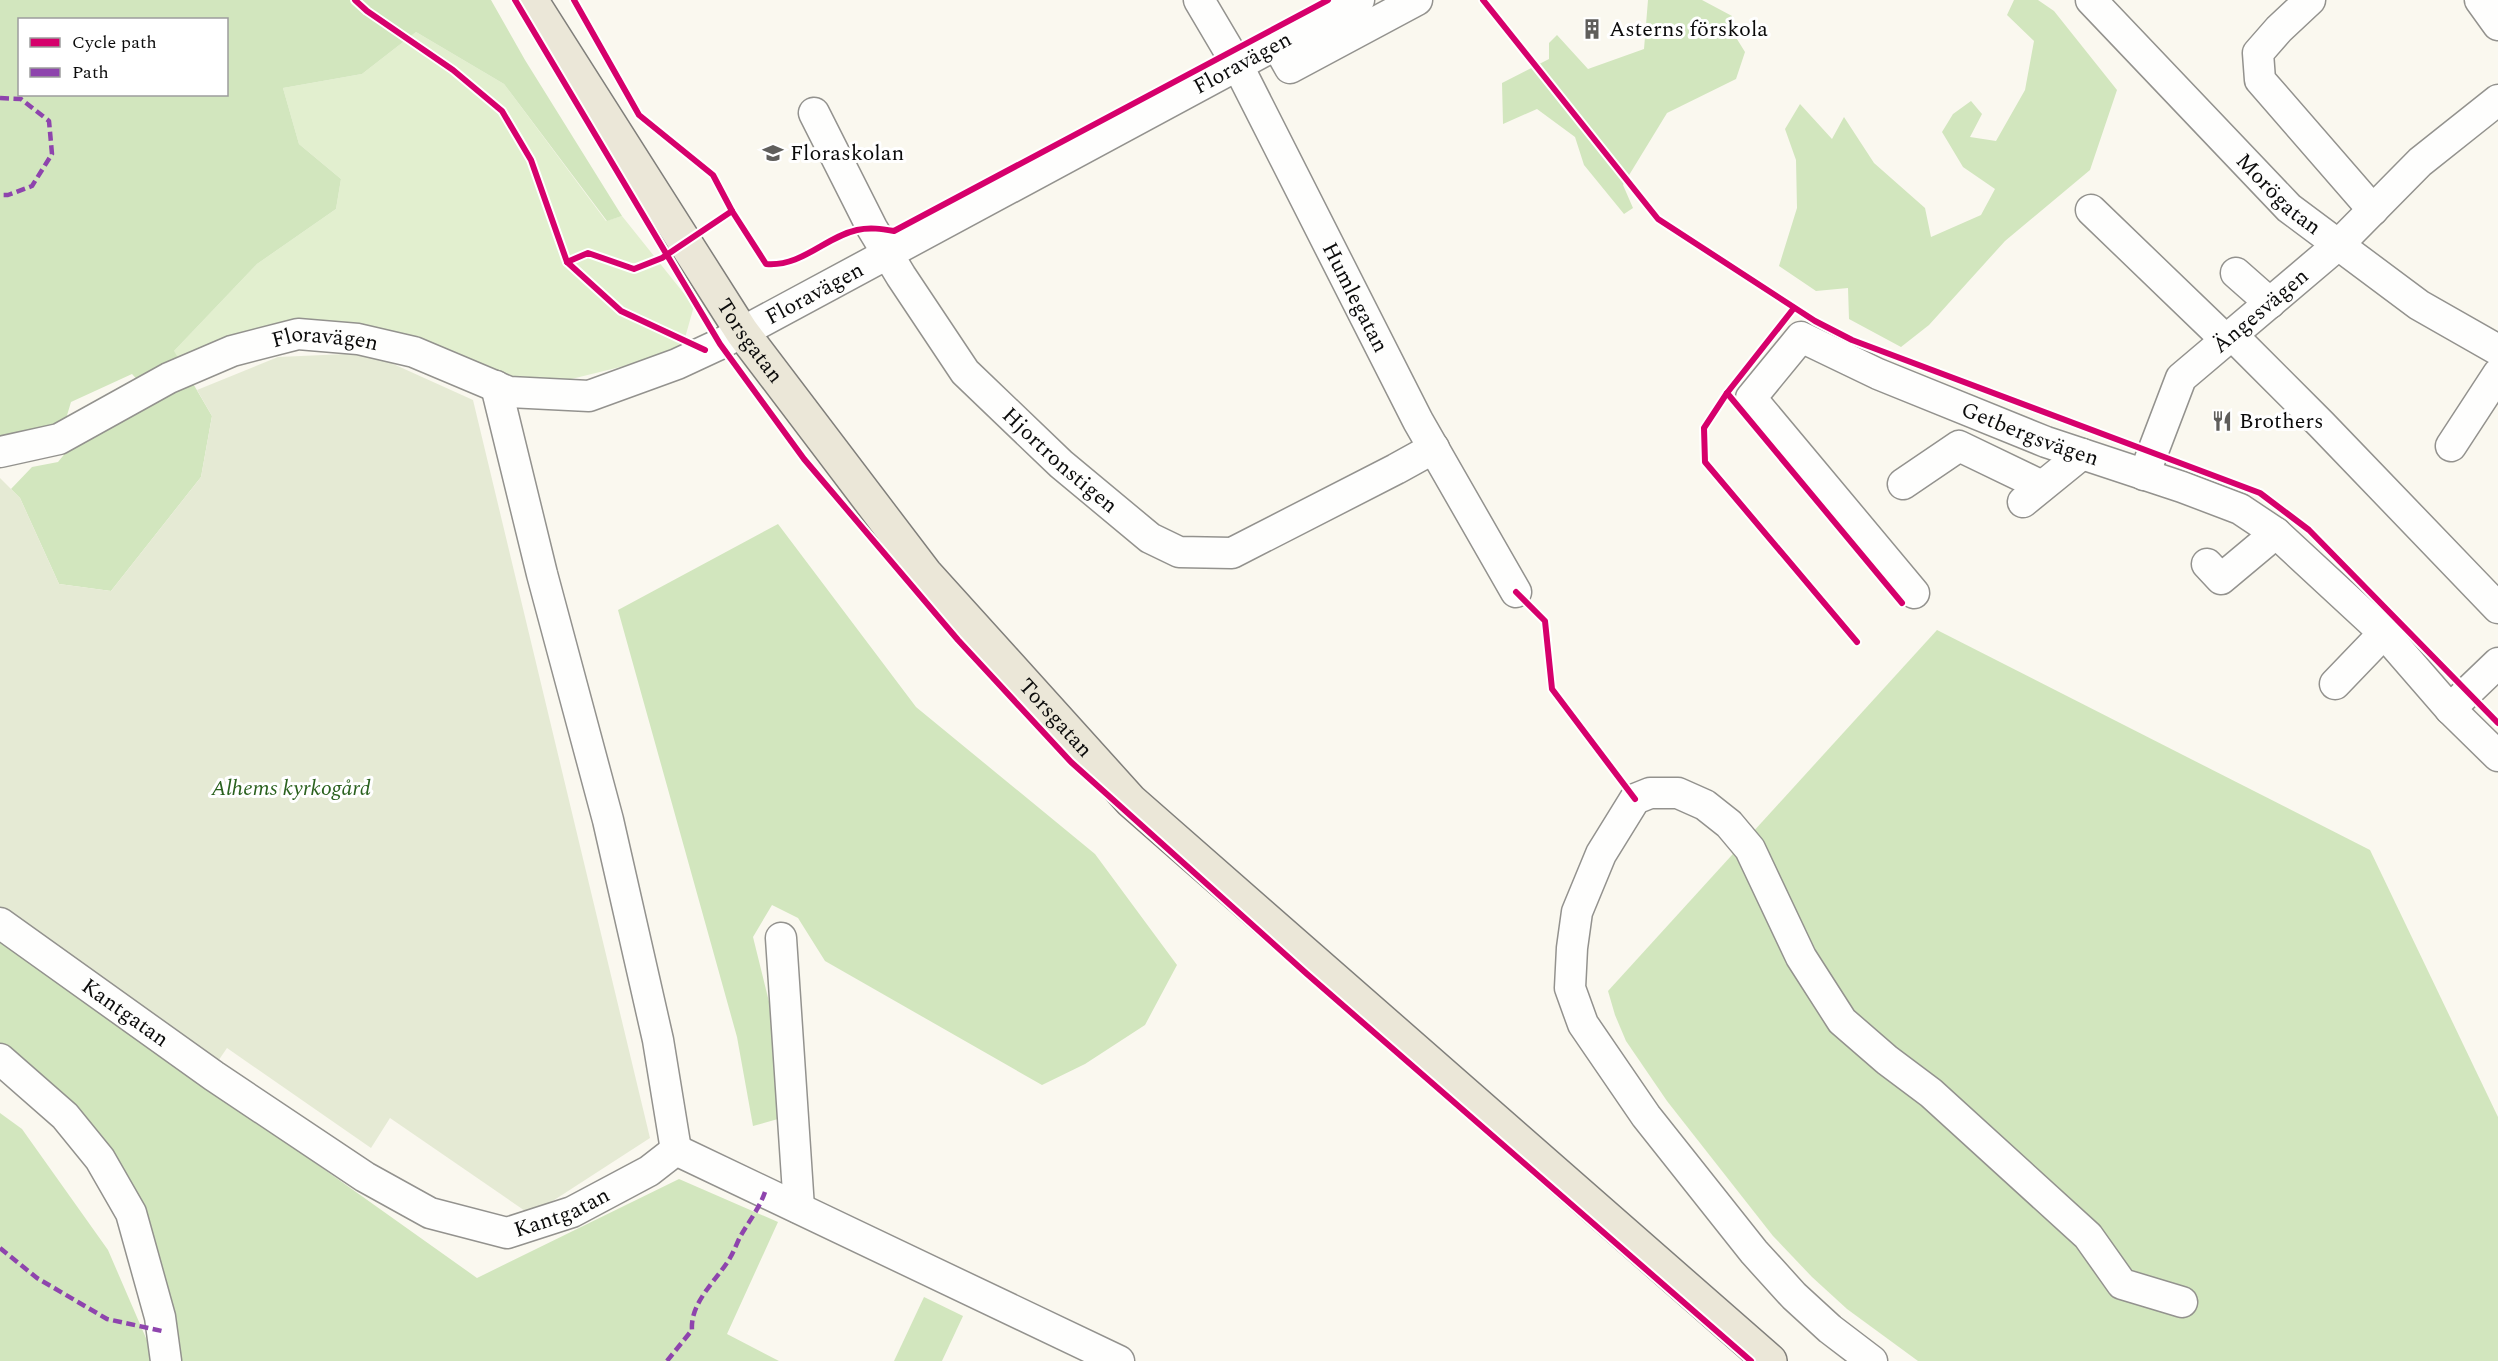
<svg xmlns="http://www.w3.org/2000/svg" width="2498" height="1361" font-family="Spectral,serif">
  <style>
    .green { fill: #e2efcf }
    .forest { fill: #d2e6be; fill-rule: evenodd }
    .cemetery { fill: #e5ead4 }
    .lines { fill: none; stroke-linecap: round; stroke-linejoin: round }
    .minor-casing { stroke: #93928e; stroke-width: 33 }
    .major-casing { stroke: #807f7b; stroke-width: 36 }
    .minor { stroke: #fefefd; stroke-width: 30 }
    .major { stroke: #ebe7d8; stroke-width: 33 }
    .quiet { stroke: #8e44ad; stroke-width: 4.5; stroke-dasharray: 9 4.5; stroke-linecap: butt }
    .cycleway-casing { stroke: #fff; stroke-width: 10 }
    .cycleway { stroke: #d6006c; stroke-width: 6 }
    .labels { text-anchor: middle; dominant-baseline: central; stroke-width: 6; stroke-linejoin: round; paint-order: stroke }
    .poi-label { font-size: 22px; fill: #0b0b0b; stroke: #fff; text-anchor: start }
    .street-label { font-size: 22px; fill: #0b0b0b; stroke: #fff }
    .park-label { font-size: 22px; font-style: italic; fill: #2a611e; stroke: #fff }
  </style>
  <rect width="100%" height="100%" fill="#faf8ef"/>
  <path class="green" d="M416 32 504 84 606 221 622 216 694 306 681 352 543 386 499 374 359 328 180 363 173 352 257 264 336 209 341 179 299 144 283 88 362 74Z"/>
  <g class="forest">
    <path d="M0 0H491L525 60 622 216 607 221 504 84 416 32 362 74 283 88 299 144 341 179 336 209 257 264 174 351 212 416 201 477 111 591 59 584 20 498 11 489 32 467 58 462 71 446 156 400 132 374 71 402 65 422 0 438ZM20 20H226V94H20Z"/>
    <path d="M1648 0H1702L1732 16V31L1745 52 1736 79 1667 113 1623 185 1633 208 1624 214 1584 165 1575 137 1537 109 1503 124 1502 83 1549 59V43L1557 35 1588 69 1644 49Z"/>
    <path d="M2014 0H2038L2054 11 2117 90 2090 170 2005 241 1929 325 1901 347 1849 319 1848 288 1816 291 1779 266 1797 208 1796 160 1785 129 1800 104 1832 139 1844 117 1874 163 1925 208 1931 237 1981 215 1995 189 1963 167 1942 132 1953 114 1971 101 1982 114 1970 137 1996 141 2025 90 2034 41 2007 15Z"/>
    <path d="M778 524 916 707 1095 854 1177 965 1145 1025 1085 1064 1042 1085 825 961 798 918 772 905 753 937 775 1026 785 1117 753 1126 737 1037 618 610Z"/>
    <path d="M1937 630 2370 850 2498 1117V1361H1918L1847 1309 1812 1277 1773 1236 1667 1101 1626 1041 1615 1015 1608 991Z"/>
    <path d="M0 939 477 1278 679 1179 778 1222 727 1334 779 1361H0V1113L22 1129 108 1250 152 1352 141 1218 0 1046Z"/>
    <path d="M924 1297 963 1316 942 1361H894Z"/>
  </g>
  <path class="cemetery" d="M369 353 473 400 650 1138 531 1215 390 1118 371 1148 227 1048 214 1067 0 911V478L20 498 59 584 111 591 201 477 212 416 197 390 278 357Z"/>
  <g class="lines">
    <g class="minor-casing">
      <g id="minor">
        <path id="s1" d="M1199 0 1238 66 1418 421 1516 592"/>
        <path id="s2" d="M2091 0 2289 208 2419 305 2498 350"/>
        <path d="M2310 0 2279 29 2258 53 2260 80 2373 210"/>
        <path d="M2480 0 2498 25"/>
        <path d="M1277 45 1290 68 1417 0"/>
        <path id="s3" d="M814 113 872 228 901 276 965 372 1061 464 1150 538 1179 552 1232 553 1396 469 1434 448"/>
        <path d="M2091 210 2226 340"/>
        <path d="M2236 273 2270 303"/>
        <path d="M2232 335 2321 424 2498 608"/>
        <path d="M496 386 542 574 608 820 658 1040 676 1150"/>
        <path d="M2451 446 2498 374"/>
        <path id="s4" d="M0 452 59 439 169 378 232 351 298 334 358 339 414 352 509 392 589 396 677 364 720 344 1359 0"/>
        <path id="s5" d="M2144 475 2181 378 2338 245 2420 162 2498 100"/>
        <path d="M1903 484 1959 446 2042 486"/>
        <path d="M2023 502 2082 454"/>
        <path d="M2207 564 2221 579 2276 533"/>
        <path id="s6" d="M1914 593 1751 398 1801 337 1878 374 2046 442 2182 487 2240 509 2276 533 2384 633 2450 709 2498 756"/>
        <path d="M2335 684 2384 633"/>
        <path d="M2450 709 2498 663"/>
        <path id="s7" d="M0 923 214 1076 365 1177 430 1213 507 1233 572 1212 649 1171 676 1150 1119 1361"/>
        <path d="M781 938 799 1208"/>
        <path d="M0 1059 65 1116 100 1159 131 1213 160 1317 166 1361"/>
        <path d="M1872 1361 1830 1329 1794 1296 1754 1252 1646 1116 1583 1024 1570 988 1572 948 1577 912 1601 854 1635 799 1650 793H1678L1705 805 1729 824 1750 849 1801 957 1842 1021 1887 1060 1931 1093 2088 1236 2122 1284 2182 1302"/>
      </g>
    </g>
    <g class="major-casing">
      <g id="major">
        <path id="s8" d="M531 0 742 332 925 573 1131 801 1770 1361"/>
      </g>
    </g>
    <use href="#minor" class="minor"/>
    <use href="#major" class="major"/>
    <g class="quiet">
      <path d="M0 98 21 99 49 121 52 154 32 186 8 195H0"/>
      <path d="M0 1248 37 1278 107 1319 162 1331"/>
      <path d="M667 1361 692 1330C690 1302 717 1280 730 1258 734 1251 737 1243 740 1237 749 1221 759 1209 765 1192"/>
    </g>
    <g class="cycleway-casing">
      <g id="cycleway">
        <path d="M355 0 367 11 453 70 502 111 531 160 567 262 621 311 705 350"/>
        <path d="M515 0 720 344 804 459 958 640 1071 762 1307 974 1751 1361"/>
        <path d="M574 0 639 115 713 175 732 211"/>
        <path d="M1483 0 1658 219 1815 321 1852 340 2260 493 2309 530 2498 723"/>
        <path d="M567 262 588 253 634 269 662 258 732 211 766 264C802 267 825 237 857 230 870 227 882 229 894 231L1328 0"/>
        <path d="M1794 308 1727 393 1704 428 1705 462 1857 642"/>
        <path d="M1727 393 1902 603"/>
        <path d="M1516 592 1545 621 1552 689 1635 799"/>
      </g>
    </g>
    <use href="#cycleway" class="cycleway"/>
  </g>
  <defs>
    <g id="building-bare" transform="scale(1.62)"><path d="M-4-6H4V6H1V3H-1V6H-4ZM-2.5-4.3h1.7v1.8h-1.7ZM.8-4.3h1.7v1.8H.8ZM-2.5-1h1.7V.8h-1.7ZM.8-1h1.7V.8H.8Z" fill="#5f5e5b" stroke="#fff" stroke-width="2.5" paint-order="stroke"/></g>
    <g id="school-bare" transform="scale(1.62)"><path d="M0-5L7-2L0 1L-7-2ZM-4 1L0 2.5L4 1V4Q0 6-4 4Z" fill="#5f5e5b" stroke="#fff" stroke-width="2.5" paint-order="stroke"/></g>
    <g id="restaurant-bare" transform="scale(1.62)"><path d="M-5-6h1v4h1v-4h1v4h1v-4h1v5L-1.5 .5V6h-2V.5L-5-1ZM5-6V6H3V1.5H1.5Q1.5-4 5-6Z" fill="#5f5e5b" stroke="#fff" stroke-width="2.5" paint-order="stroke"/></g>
  </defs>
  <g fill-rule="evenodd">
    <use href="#building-bare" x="1592" y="29"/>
    <use href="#school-bare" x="773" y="153"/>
    <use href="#restaurant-bare" x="2222" y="421"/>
  </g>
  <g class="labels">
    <g class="poi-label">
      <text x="1609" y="29">Asterns förskola</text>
      <text x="790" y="153">Floraskolan</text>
      <text x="2239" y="421">Brothers</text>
    </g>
    <g class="street-label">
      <text stroke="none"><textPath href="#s4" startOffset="1358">Floravägen</textPath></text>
      <text stroke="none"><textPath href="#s2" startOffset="270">Morögatan</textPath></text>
      <text stroke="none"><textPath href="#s4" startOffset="872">Floravägen</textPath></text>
      <text stroke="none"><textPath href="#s1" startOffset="336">Humlegatan</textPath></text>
      <text stroke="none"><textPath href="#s5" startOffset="208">Ängesvägen</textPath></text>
      <text stroke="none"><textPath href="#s8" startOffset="405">Torsgatan</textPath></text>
      <text stroke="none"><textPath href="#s4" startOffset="350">Floravägen</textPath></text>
      <text stroke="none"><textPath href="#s6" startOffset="582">Getbergsvägen</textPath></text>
      <text stroke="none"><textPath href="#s3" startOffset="430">Hjortronstigen</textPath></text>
      <text stroke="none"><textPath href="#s8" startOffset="891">Torsgatan</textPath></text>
      <text stroke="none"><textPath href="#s7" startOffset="154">Kantgatan</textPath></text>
      <text stroke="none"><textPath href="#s7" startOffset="657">Kantgatan</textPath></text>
    </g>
    <g class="park-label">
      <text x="291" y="788">Alhems kyrkogård</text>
    </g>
  </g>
  <rect x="18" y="18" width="210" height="78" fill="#ffffff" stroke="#9d9d9d" stroke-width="1.5"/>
  <rect x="30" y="38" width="30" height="9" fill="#d6006c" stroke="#9d9d9d" stroke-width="1.5"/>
  <text x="72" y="48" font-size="18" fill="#0b0b0b">Cycle path</text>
  <rect x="30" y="68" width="30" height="9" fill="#8e44ad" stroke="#9d9d9d" stroke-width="1.5"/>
  <text x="72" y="78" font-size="18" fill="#0b0b0b">Path</text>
</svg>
